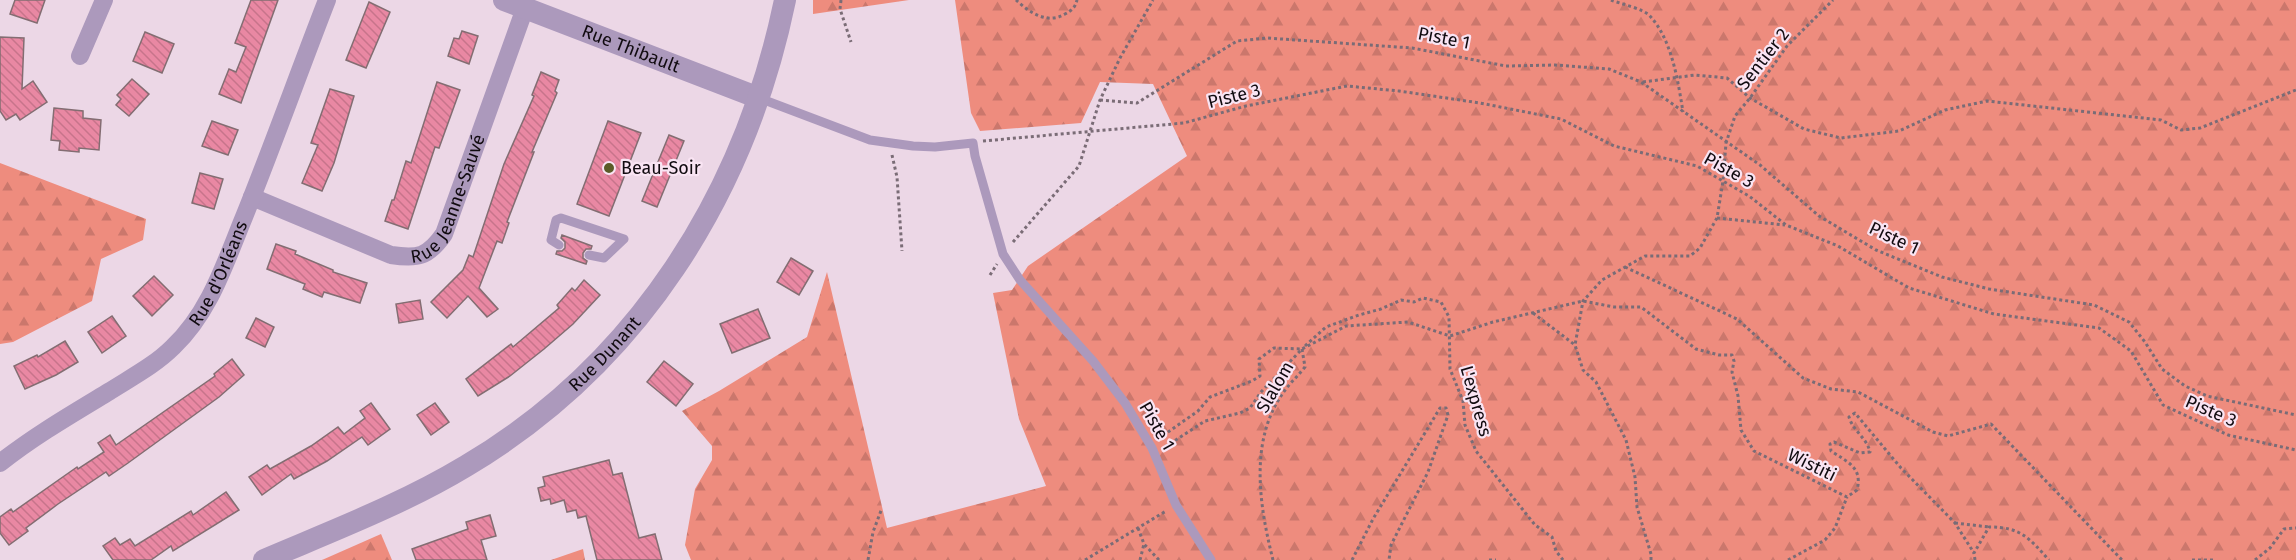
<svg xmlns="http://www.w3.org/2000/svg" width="2296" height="560" font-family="'Fira Sans',sans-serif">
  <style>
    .forest { fill: url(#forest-firs) }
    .building { fill: url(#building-back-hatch); stroke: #836d72; stroke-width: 1.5 }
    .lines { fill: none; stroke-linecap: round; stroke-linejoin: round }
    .path { stroke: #7a6c76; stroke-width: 3; stroke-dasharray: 3 3; stroke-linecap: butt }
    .service { stroke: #ac99bc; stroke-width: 9 }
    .minor { stroke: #ac99bc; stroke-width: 18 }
    .tertiary { stroke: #ac99bc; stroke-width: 22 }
    .poi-dot { fill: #5b5b28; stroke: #f9e4f3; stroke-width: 2 }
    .labels { text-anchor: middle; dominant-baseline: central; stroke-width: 4.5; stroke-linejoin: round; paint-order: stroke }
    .street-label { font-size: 18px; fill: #110b10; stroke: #f9e4f3 }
    .poi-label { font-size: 18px; fill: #110b10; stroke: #f9e4f3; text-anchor: start }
  </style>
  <defs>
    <pattern id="forest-firs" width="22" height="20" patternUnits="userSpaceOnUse" patternTransform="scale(1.5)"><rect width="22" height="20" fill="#ee8c7e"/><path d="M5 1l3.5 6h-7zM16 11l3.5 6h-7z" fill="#cb776c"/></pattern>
    <pattern id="building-back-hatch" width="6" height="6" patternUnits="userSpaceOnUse" patternTransform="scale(1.5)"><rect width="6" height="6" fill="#e988a3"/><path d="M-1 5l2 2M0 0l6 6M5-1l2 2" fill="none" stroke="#c7748b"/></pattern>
  </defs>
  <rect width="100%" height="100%" fill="#ecd7e6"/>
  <g class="forest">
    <path d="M813 0H909L813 14Z"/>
    <path d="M955 0H2296V560H691L685 545 695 489 712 460V446L682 411 719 391 807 337 827 272 887 528 1046 486 1019 419 993 293 1012 290 1028 266 1187 156 1153 84 1100 82 1081 123 980 131 971 113Z"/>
    <path d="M0 163 146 219 143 240 101 259 92 301 13 342 0 344Z"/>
    <path d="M381 534 392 560H322Z"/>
    <path d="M583 549 585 560H551Z"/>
  </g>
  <g class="building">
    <path d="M15 0H45L37 23 10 14Z"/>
    <path d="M251 0H278L241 103 219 94 229 69 236 72 246 47 235 43Z"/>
    <path d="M369 2 390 12 366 68 346 60Z"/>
    <path d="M462 31 478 36 469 64 448 56 454 38 459 39Z"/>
    <path d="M145 32 174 44 162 73 133 61Z"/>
    <path d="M0 37 24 38 22 89 33 81 47 102 20 120 16 114 6 120 0 111Z"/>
    <path d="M541 72 559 80 555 91 557 93 532 152H534L507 222 509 223 502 243 497 241 479 288 498 309 487 317 468 296 447 318 431 302 463 270 469 255 473 257 504 164 534 96 532 95Z"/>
    <path d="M132 79 149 94 129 116 116 105 121 99 117 95Z"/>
    <path d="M437 82 460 90 439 148 435 147 408 229 385 221 392 200H394L406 161 411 163Z"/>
    <path d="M330 89 354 96 334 163 322 191 302 183 318 145 311 143Z"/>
    <path d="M54 108 83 111V118L101 120 99 150 79 148V152L59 150 60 141 51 140Z"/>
    <path d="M212 121 238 130 228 155 202 146Z"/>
    <path d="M608 121 641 133 609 216 577 204Z"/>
    <path d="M669 135 684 141 657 207 642 201Z"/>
    <path d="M200 173 223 179 214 209 192 203Z"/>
    <path d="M562 235 592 246 591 249H586L583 253V258L587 261 586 264 556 254 557 251H562L565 248V242L561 238Z"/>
    <path d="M276 244 296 251 295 254 333 270V272L367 283 360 303 324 292 322 297 303 289 305 284 267 269Z"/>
    <path d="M791 258 813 271 799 295 777 282Z"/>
    <path d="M154 276 173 295 152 316 133 296Z"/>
    <path d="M584 280 600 295 573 324 544 349 510 376 478 396 466 379 511 344 513 347 559 308 557 305 572 288 575 291Z"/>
    <path d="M420 300 423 319 399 323 396 304Z"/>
    <path d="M758 309 770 338 732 353 720 324Z"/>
    <path d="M112 316 126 336 102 353 88 332Z"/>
    <path d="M256 318 274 327 265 347 246 338Z"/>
    <path d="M65 341 78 362 56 375 25 389 14 366 37 355 38 357Z"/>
    <path d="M232 359 244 375 219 397 128 463 109 476 106 472 58 504 26 528 28 531 9 545 0 533V517L11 509 13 512 77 467 78 469 104 452 98 443 110 435 116 445 215 376 214 374Z"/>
    <path d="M664 361 693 384 676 406 647 382Z"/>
    <path d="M371 403 390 429 368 445 362 437 327 461 294 479 291 474 262 495 249 477 267 465 270 469 311 446 338 427 344 434 365 418 360 411Z"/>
    <path d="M435 403 449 422 431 435 417 415Z"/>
    <path d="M609 460 613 475 622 473 639 538 655 534 662 560H597L586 516 578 518 576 510 567 512 564 500 551 504 550 499 541 501 538 488 545 486 543 477Z"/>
    <path d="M226 492 239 510 173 551 171 546 151 560H113L103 546 115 538 120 545 130 539 135 546 191 511 193 515Z"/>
    <path d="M490 515 496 536 481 540 487 560H416L412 549 468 529 466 522Z"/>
  </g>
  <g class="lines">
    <g class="path">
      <path d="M841 0 840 9 851 42"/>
      <path d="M1016 0C1029 12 1047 25 1065 14 1072 10 1075 8 1077 0"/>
      <path d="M1611 0C1621 4 1644 9 1650 16 1672 40 1678 81 1683 112"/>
      <path d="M1643 82 1695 75 1727 78 1750 98 1804 129 1841 138 1899 131 1945 110 1987 101 2161 120 2181 130 2200 128 2296 90"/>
      <path d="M1100 100 1137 103 1237 41 1267 38 1412 48 1506 66 1555 65 1609 69 1641 82 1760 165 1819 216 1876 250 1942 277 1989 289 2094 305 2129 322 2145 342 2162 369 2185 386 2207 396 2296 415"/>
      <path d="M983 141 1184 123 1246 106 1347 86 1399 91 1480 103 1561 119 1614 146 1697 166 1749 196 1786 225 1838 246 1909 288 1994 314 2099 328 2131 351 2163 405 2228 435 2296 450"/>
      <path d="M892 155 897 177 902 251"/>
      <path d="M1717 218 1785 225"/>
      <path d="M1013 242 1079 166 1100 100 1120 58 1153 0"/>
      <path d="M1625 267 1737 319 1803 378 1831 389 1858 392 1933 432 1948 436 1991 424 2122 560"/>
      <path d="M990 275 997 264"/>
      <path d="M1533 313 1575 345"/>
      <path d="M1305 346 1326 327 1359 315 1381 309 1401 300 1414 302 1423 298 1441 302 1449 317 1450 369 1463 401 1465 425 1476 451 1535 525 1552 537 1556 551 1563 560"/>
      <path d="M1158 439 1198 411 1210 397 1252 381 1260 376 1259 359 1274 348 1302 349"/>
      <path d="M1165 447 1205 421 1240 413 1250 408 1261 392 1302 349 1346 326 1408 322 1450 336 1493 322 1583 301 1614 307H1641L1696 349 1719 355H1732L1734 361 1732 372 1738 396 1741 430 1754 451 1847 497 1857 490C1863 467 1847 462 1831 451L1830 444 1834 442 1860 453 1870 452C1867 438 1853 431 1849 417L1855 413 1901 468 1955 523 1974 553"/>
      <path d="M1955 523 1989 527"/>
      <path d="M1138 528 1144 544 1159 560"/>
      <path d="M868 560 873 532 882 508"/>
      <path d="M1085 560 1166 511"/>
      <path d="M1140 560 1144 544"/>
      <path d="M1273 560C1260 508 1249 444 1281 396 1287 386 1297 377 1305 367L1302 349"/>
      <path d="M1352 560 1373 519 1440 408H1446L1448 415 1428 472 1391 545 1389 560"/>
      <path d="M1489 560H1496"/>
      <path d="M1651 560V554L1637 507 1635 477 1626 440 1596 382 1583 370 1575 345 1583 301 1602 280 1645 256H1690L1700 248 1717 218 1723 181 1726 143 1735 116 1750 98 1787 46 1833 0"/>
      <path d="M1788 560 1825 540 1835 528 1847 497"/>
      <path d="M1975 560 1974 553 1989 527C2021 527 2029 538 2049 560"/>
      <path d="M2192 560H2213"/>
      <path d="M2255 560 2270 548 2284 529 2296 528"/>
    </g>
    <g class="service">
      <path d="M759 98 870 140 913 146 935 147 973 143 975 156 1003 254 1020 280 1093 361 1125 403 1152 448 1176 505 1211 560"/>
      <path d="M559 245 551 240 556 220 561 218 624 239 604 258 589 255"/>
    </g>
    <g class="minor">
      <path d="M80 56 104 0"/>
      <path id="s1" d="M252 197 391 255C418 259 428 257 444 234L525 8"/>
      <path id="s2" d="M0 463C34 436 72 414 110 391 132 377 155 365 173 347 210 312 225 263 244 217 273 145 299 72 327 0"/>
    </g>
    <g class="tertiary">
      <path id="s3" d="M504 0 759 98"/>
      <path id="s4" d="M264 560C332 531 403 504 466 466 638 364 745 194 785 0"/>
    </g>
  </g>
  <circle class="poi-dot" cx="609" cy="168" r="6"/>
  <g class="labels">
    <g class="street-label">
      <text transform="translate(1444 38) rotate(11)">Piste 1</text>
      <text stroke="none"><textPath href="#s3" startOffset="136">Rue Thibault</textPath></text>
      <text transform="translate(1763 59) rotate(-52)">Sentier 2</text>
      <text transform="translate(1234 96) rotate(-14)">Piste 3</text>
      <text transform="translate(1729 170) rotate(29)">Piste 3</text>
      <text stroke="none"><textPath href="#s1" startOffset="244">Rue Jeanne-Sauvé</textPath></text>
      <text transform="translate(1894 238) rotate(25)">Piste 1</text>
      <text stroke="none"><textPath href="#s2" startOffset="296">Rue d'Orléans</textPath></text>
      <text stroke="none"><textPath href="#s4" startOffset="402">Rue Dunant</textPath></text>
      <text transform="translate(1275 387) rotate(-60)">Slalom</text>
      <text transform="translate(1476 401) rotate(74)">L'express</text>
      <text transform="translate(2211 411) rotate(23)">Piste 3</text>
      <text transform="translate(1157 426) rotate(60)">Piste 1</text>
      <text transform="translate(1812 465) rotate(26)">Wistiti</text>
    </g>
    <g class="poi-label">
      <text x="621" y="168">Beau-Soir</text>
    </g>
  </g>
</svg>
